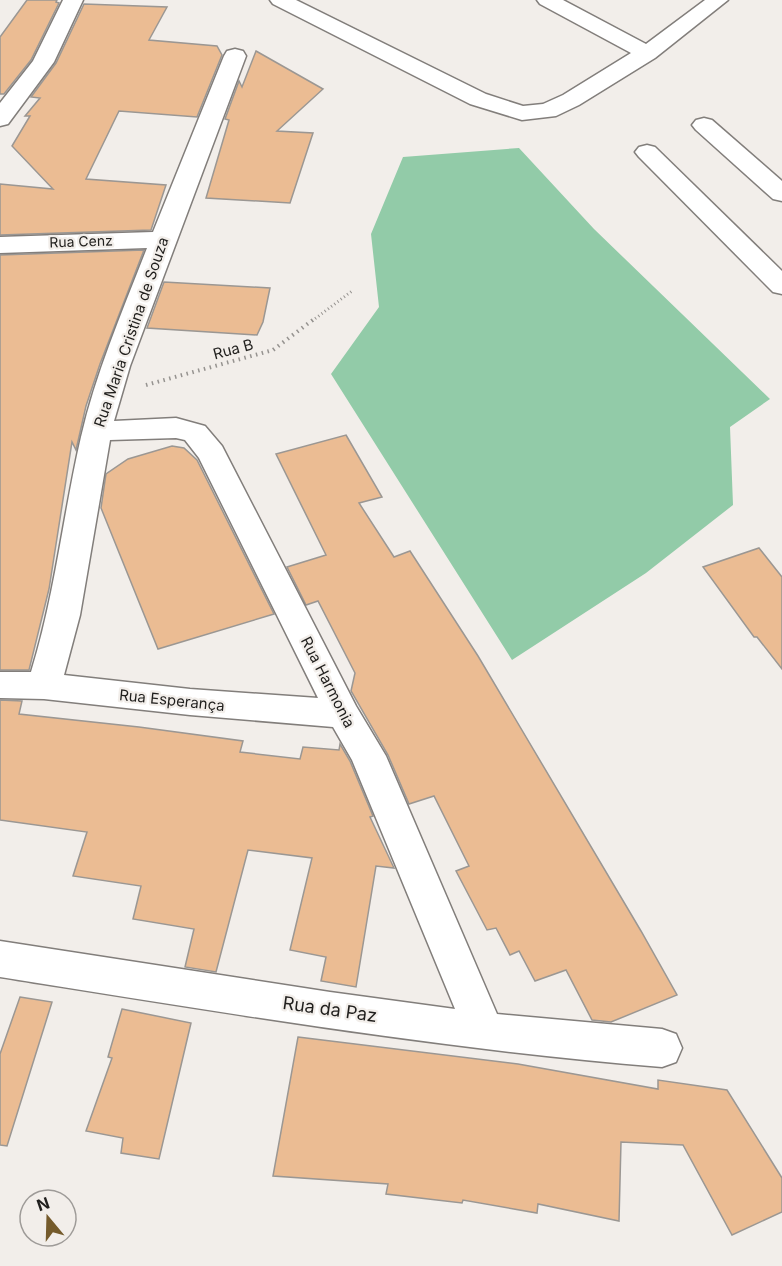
<svg xmlns="http://www.w3.org/2000/svg" width="782" height="1266" font-family="Inter,sans-serif">
  <style>
    .forest { fill: #92cba8 }
    .building { fill: #ebbc93; stroke: #9b9793; stroke-width: 1.5 }
    .lines { fill: none; stroke-linecap: round; stroke-linejoin: round }
    .street-casing { stroke: #827e7b; stroke-width: 3 }
    .path-far1 { stroke: #969390; stroke-width: 3; stroke-dasharray: 1 3; stroke-linecap: butt }
    .path { stroke: #969390; stroke-width: 4; stroke-dasharray: 1.5 4.5; stroke-linecap: butt }
    .street { fill: #fff; fill-rule: evenodd }
    .labels { text-anchor: middle; dominant-baseline: central; stroke-width: 4.5; stroke-linejoin: round; paint-order: stroke }
    .far-street-label { font-size: 14px; fill: #201f1d; stroke: #f2eeea }
    .street-label { font-size: 15px; fill: #201f1d; stroke: #f2eeea }
    .near-street-label { font-size: 18px; fill: #201f1d; stroke: #f2eeea }
  </style>
  <rect width="100%" height="100%" fill="#f2eeea"/>
  <path class="forest" d="M519 148 594 229 770 399 730 427 733 505 646 573 512 660 331 374 379 307 371 234 403 157Z"/>
  <g class="building">
    <path d="M27 0H57L56 2 59 3 31 60 4 94H0V37Z"/>
    <path d="M84 4 167 7 149 40 217 46 222 55 197 117 119 111 86 179 166 185 151 230 0 235V184L53 189 12 146 30 116H25L40 98 31 97 56 63Z"/>
    <path d="M256 51 323 89 277 131 313 133 290 203 206 198 229 120 225 119 239 81 242 87Z"/>
    <path d="M144 250 100 364 86 406 76 450 72 442 49 589 29 670H0V255Z"/>
    <path d="M164 282 270 288 263 322 257 335 147 328Z"/>
    <path d="M346 435 382 497 359 503 394 557 410 551 478 656 641 931 677 995 611 1022 592 1020 566 970 535 981 519 951 510 955 496 928 487 930 456 871 469 866 434 796 409 804 388 755 351 691 355 673 318 601 306 605 287 567 326 555 276 454Z"/>
    <path d="M172 446 184 448 197 460 274 614 158 649 101 508 106 474 128 459Z"/>
    <path d="M759 548 782 577V669L757 637H754L703 567Z"/>
    <path d="M0 700 22 701 19 714 139 727 243 741 240 752 300 759 303 747 339 750 340 744 350 761 373 816 370 817 394 868 376 866 356 987 321 981 326 957 290 950 312 858 248 850 216 972 185 967 194 929 133 919 141 886 73 876 87 832 0 820Z"/>
    <path d="M20 997 52 1002 7 1146 0 1145V1054Z"/>
    <path d="M122 1009 191 1023 159 1159 121 1153 123 1138 86 1131 112 1058 108 1057Z"/>
    <path d="M298 1037 518 1064 658 1089V1080L727 1090 782 1178V1212L732 1235 683 1145 621 1142 619 1221 538 1204 537 1213 463 1200 462 1203 386 1194 388 1184 273 1176Z"/>
  </g>
  <g class="lines">
    <g class="street-casing">
      <g id="street">
        <path d="M63 0H83L54 62 8 124 0 126V103L33 61Z"/>
        <path d="M270 0H296L486 94 523 106 543 104 563 95 631 53 540 4 537 0H563L646 44 705 0H728L655 58 579 105 556 116 522 120 470 104 273 4Z"/>
        <path d="M235 49 243 51 246 56 130 366 114 421 176 418 205 426 222 446 356 706 386 756 497 1014 662 1029 676 1034 682 1048 676 1062 662 1067C440 1049 220 1012 0 977V941L330 992 455 1009 352 760 333 727 190 715 44 699 0 698V672H31C55 595 63 515 81 437 96 372 123 310 147 248L0 253V237L153 232 224 56 227 51ZM176 438 185 440 199 458 318 698 190 689 64 675 80 615 110 440Z"/>
        <path d="M704 118 712 120 782 181V201L773 199 696 130 692 125 696 120Z"/>
        <path d="M647 145 655 147 782 271V294L773 292 639 157 635 152 639 147Z"/>
      </g>
    </g>
    <path class="path-far1" d="M312 321 352 291"/>
    <path class="path" d="M146 385 273 350 314 319"/>
    <use href="#street" class="street"/>
  </g>
  <g class="labels">
    <g class="far-street-label">
      <text transform="translate(81 241) rotate(-2)">Rua Cenz</text>
    </g>
    <g class="street-label">
      <text transform="translate(131 332) rotate(-71)">Rua Maria Cristina de Souza</text>
      <text transform="translate(233 349) rotate(-15)">Rua B</text>
      <text transform="translate(328 682) rotate(63)">Rua Harmonia</text>
      <text transform="translate(172 700) rotate(6)">Rua Esperança</text>
    </g>
    <g class="near-street-label">
      <text transform="translate(330 1009) rotate(8)">Rua da Paz</text>
    </g>
  </g>
  <g transform="translate(48 1218) rotate(341)"><circle r="28" fill="#f2eeea" stroke="#9e9b98" stroke-width="1.5"/>
  <path d="M0-4.5L10 22L0 15L-10 22Z" fill="#755b2c"/>
  <text y="-9" font-size="16" font-weight="bold" text-anchor="middle" fill="#201f1d">N</text>
  </g>
</svg>
